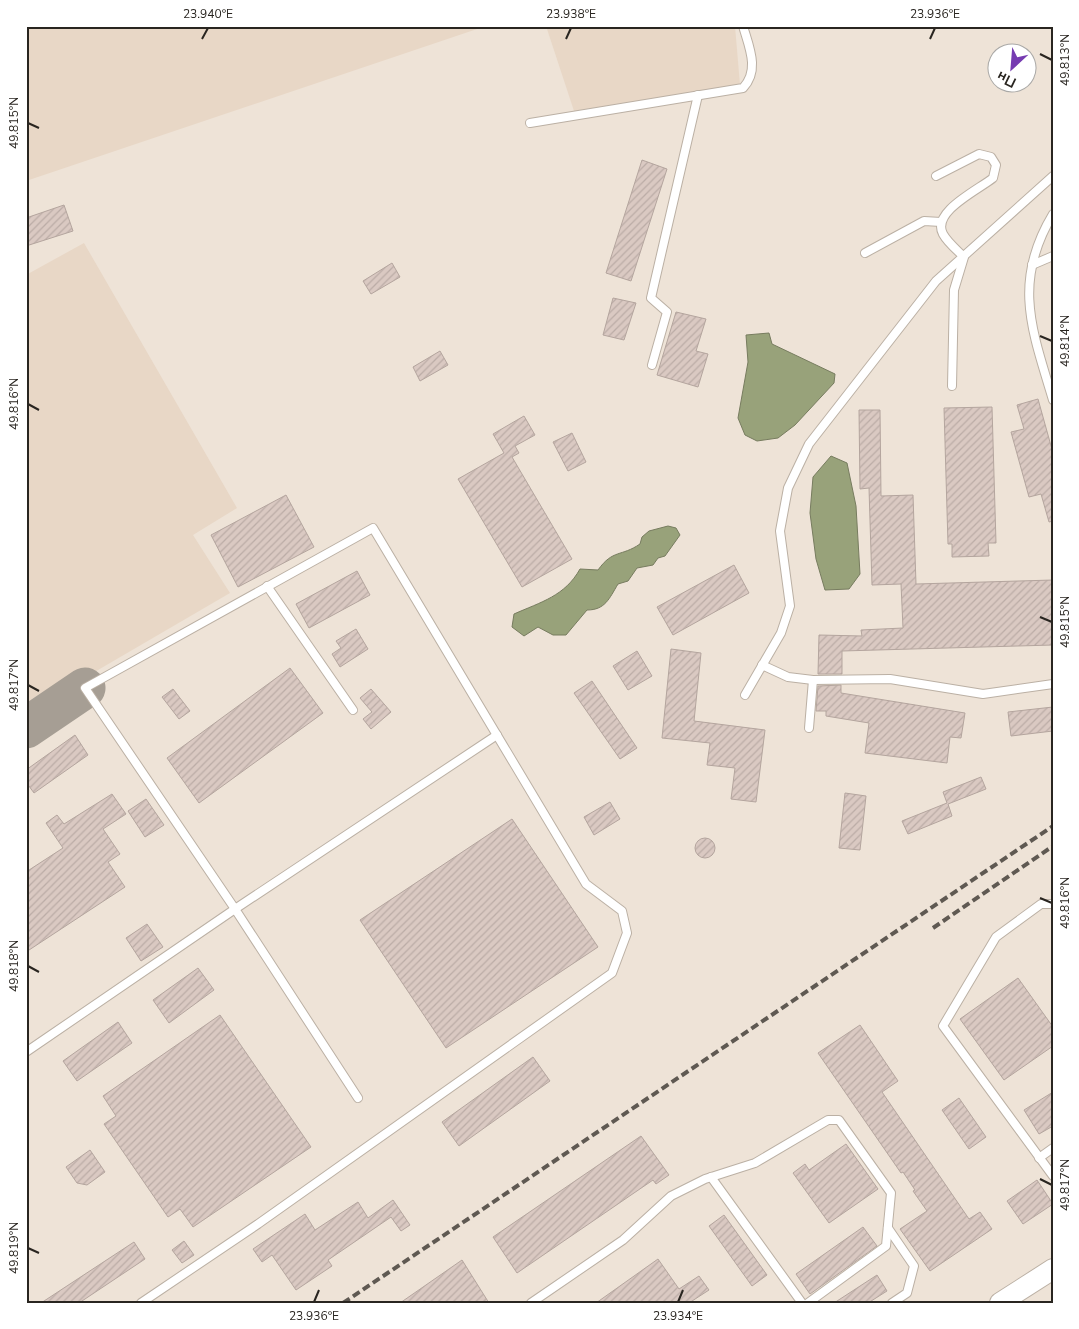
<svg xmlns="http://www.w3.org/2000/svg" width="1079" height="1329" font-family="'Nunito Sans',sans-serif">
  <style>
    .built { fill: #e8d7c6 }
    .water { fill: #98a27a; stroke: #777c5f }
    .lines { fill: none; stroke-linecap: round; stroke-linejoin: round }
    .taxiway { stroke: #a69e94; stroke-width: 41 }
    .building { fill: url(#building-hatch); stroke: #b4a59e }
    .lane-casing { stroke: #bbb0a4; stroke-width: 10 }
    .secondary-casing { stroke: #bbb0a4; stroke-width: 22 }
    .lane { stroke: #fff; stroke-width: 8 }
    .secondary { stroke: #fff; stroke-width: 20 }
    .rail { stroke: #5f5952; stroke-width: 4; stroke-dasharray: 8 4; stroke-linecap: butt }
    .ticks { fill: none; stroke: #292520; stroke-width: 2 }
    .neatline { fill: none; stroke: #292520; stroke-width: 2 }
    .ticks-label { font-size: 12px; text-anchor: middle; fill: #292520 }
  </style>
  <defs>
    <pattern id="building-hatch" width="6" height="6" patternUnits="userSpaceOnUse" patternTransform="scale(1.25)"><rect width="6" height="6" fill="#dac9c2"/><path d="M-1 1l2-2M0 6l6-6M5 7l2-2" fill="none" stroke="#bbaca6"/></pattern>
  </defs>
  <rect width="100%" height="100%" fill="#eee3d7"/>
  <g class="built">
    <path d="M26 26H486L26 181Z"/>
    <path d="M546 26H735L740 85 574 111Z"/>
    <path d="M84 243 237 508 193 535 230 593 26 712V275Z"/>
  </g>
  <g class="water">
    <path d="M769 333 772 344 835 374 834 383 795 425 778 438 757 441 745 435 738 418 748 362 746 335Z"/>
    <path d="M831 456 847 463 856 506 860 574 849 589 825 590 816 559 810 513 813 477Z"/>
    <path d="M668 526 676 528 680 535 665 556 658 558 653 565 637 568 628 581 618 584C609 599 605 610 587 610L566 635H553L538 627 524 636 512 627 514 614C541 602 565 596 580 569L598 570C613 549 621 557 640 544L642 537 649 531Z"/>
  </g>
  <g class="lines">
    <path class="taxiway" d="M26 728 85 688"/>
  </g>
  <g class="building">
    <path d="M642 160 667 169 631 281 606 273Z"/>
    <path d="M64 205 73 231 26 246V218Z"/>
    <path d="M392 263 400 277 371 294 363 281Z"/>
    <path d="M613 298 636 303 624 340 603 335Z"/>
    <path d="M676 312 706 319 696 351 708 354 698 387 657 375Z"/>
    <path d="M440 351 448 365 420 381 413 367Z"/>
    <path d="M1038 399 1053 453V521L1049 522 1041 494 1029 497 1011 432 1024 429 1017 405Z"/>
    <path d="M992 407 996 543H988L989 556 952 557V544H948L944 408Z"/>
    <path d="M859 410H880L881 496 913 495 916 584 1053 580V645L842 651V674H818L819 635 862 636 861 630 903 628 901 584 872 585 869 488 860 489Z"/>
    <path d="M524 416 535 435 515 446 519 453 512 457 572 559 522 587 458 479 504 453 493 434Z"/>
    <path d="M572 433 586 462 568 471 553 442Z"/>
    <path d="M286 495 314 547 238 587 211 535Z"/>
    <path d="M734 565 749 593 673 635 657 607Z"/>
    <path d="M357 571 370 595 309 628 296 604Z"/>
    <path d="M356 629 368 649 340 667 332 654 341 648 336 641Z"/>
    <path d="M671 649 701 653 694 721 765 730 756 802 731 799 735 768 707 765 710 743 662 738Z"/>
    <path d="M637 651 652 676 628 690 613 666Z"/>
    <path d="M290 668 323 713 199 803 167 758Z"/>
    <path d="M592 681 637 748 620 759 574 693Z"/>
    <path d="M841 685V693L965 713 961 738 950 737 947 763 865 753 869 723 826 716V711H816L818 686Z"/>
    <path d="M173 689 190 711 179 719 162 697Z"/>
    <path d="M371 689 391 712 371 729 363 719 372 712 360 698Z"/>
    <path d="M1053 707V731L1011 736 1008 712Z"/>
    <path d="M75 735 88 755 34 793 26 782V770Z"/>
    <path d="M981 777 986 789 948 804 952 816 908 834 902 821 947 803 943 792Z"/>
    <path d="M845 793 866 796 860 850 839 848Z"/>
    <path d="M112 794 126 814 103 829 120 854 108 862 125 887 26 952V872L63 848 46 823 57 815 64 824Z"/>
    <path d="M146 799 164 825 145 837 128 811Z"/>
    <path d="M610 802 620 819 594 835 584 817Z"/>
    <path d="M512 819 598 947 446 1048 360 920Z"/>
    <circle cx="705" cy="848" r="10"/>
    <path d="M147 924 163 947 141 961 126 938Z"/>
    <path d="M198 968 214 990 169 1023 153 1000Z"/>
    <path d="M1018 978 1053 1027V1046L1004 1080 960 1019Z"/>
    <path d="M220 1015 311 1147 193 1227 180 1209 168 1217 104 1124 116 1116 103 1096Z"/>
    <path d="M118 1022 132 1043 77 1081 63 1061Z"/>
    <path d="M860 1025 898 1081 882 1092 969 1219 980 1212 992 1229 930 1271 900 1229 927 1211 913 1191 915 1190 903 1172 901 1173 818 1053Z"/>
    <path d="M533 1057 550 1081 459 1146 442 1122Z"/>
    <path d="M1053 1092V1126L1039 1134 1024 1110Z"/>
    <path d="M959 1098 986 1137 969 1149 942 1110Z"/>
    <path d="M641 1136 669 1175 656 1184 653 1180 517 1273 493 1237Z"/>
    <path d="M846 1144 878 1189 829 1223 793 1173 805 1164 809 1170Z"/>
    <path d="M90 1150 105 1172 87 1185 77 1183 66 1167Z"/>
    <path d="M1037 1180 1053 1204 1023 1224 1007 1201Z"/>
    <path d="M393 1200 410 1225 401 1231 391 1217 328 1260 332 1266 296 1290 272 1255 262 1262 253 1249 305 1214 315 1230 358 1202 368 1218Z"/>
    <path d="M724 1215 767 1275 752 1286 709 1226Z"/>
    <path d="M863 1227 877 1246 810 1294 796 1274Z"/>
    <path d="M184 1241 194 1255 182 1263 172 1250Z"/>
    <path d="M134 1242 145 1259 79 1303H41Z"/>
    <path d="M658 1259 679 1289 699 1276 709 1290 689 1303H596Z"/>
    <path d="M462 1260 489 1303H400Z"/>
    <path d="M877 1275 887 1291 868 1303H834Z"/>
  </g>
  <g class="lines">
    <g class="lane-casing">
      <g id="lane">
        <path d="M530 123 743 88C760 70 749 47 743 26"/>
        <path d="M936 176 979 154 991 157 996 165 993 178C978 190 931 212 943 234 948 243 957 250 964 257L954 290 952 386"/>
        <path d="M1053 214C1012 282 1032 330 1053 400"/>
        <path d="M865 253 924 221 941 222"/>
        <path d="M1032 265 1053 256"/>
        <path d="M652 365 667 312 651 298 698 95"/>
        <path d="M267 586 353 710"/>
        <path d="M762 665 788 677 813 680 890 679 983 694 1053 684"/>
        <path d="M745 695 781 633 790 606 780 531 788 488 809 444 936 281 1053 176"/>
        <path d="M809 728 813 680"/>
        <path d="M1053 904H1041L996 937 943 1026 1053 1176"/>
        <path d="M26 1052 235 909 85 688 373 528 586 884 622 911 627 933 612 973 258 1224 141 1303"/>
        <path d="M358 1098 235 909 497 735"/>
        <path d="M1039 1158 1053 1148"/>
        <path d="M711 1177 802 1303"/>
        <path d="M888 1228 914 1266 907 1293 892 1303"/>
        <path d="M531 1303 623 1240 671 1196 705 1179 755 1163 828 1120H839L891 1193 886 1246 808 1303"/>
      </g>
    </g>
    <g class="secondary-casing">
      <path id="secondary" d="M1000 1303 1053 1269"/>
    </g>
    <use href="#lane" class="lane"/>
    <use href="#secondary" class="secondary"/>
    <g class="rail">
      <path d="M933 928 1053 846"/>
      <path d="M343 1303 1053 826"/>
    </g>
  </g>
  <path class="ticks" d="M202 39 208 28M566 39 571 28M930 39 935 28M1040 54 1052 60M28 123 39 128M1040 336 1052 341M28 404 39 410M1040 617 1052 622M28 685 39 691M1040 898 1052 903M28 966 39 972M1040 1179 1052 1185M28 1248 39 1253M314 1302 319 1290M678 1302 683 1290"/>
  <rect width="1079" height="1329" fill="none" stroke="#ffffff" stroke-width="55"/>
  <g transform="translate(1012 68) rotate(206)"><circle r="24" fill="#ffffff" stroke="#a9a8a6"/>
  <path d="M0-4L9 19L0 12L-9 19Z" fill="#763bb1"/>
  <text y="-8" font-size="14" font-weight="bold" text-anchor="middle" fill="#292520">Пн</text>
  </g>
  <rect x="28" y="28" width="1024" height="1274" class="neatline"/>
  <g class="ticks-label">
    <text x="208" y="18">23.940°E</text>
    <text x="571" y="18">23.938°E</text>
    <text x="935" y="18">23.936°E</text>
    <text transform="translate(1065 60) rotate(-90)" y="4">49.813°N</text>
    <text transform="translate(14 123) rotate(-90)" y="4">49.815°N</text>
    <text transform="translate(1065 341) rotate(-90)" y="4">49.814°N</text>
    <text transform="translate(14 404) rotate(-90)" y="4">49.816°N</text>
    <text transform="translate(1065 622) rotate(-90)" y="4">49.815°N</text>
    <text transform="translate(14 685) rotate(-90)" y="4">49.817°N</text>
    <text transform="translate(1065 903) rotate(-90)" y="4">49.816°N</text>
    <text transform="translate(14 966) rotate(-90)" y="4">49.818°N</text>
    <text transform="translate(1065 1185) rotate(-90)" y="4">49.817°N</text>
    <text transform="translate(14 1248) rotate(-90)" y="4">49.819°N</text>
    <text x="314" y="1320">23.936°E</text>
    <text x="678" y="1320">23.934°E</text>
  </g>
</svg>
